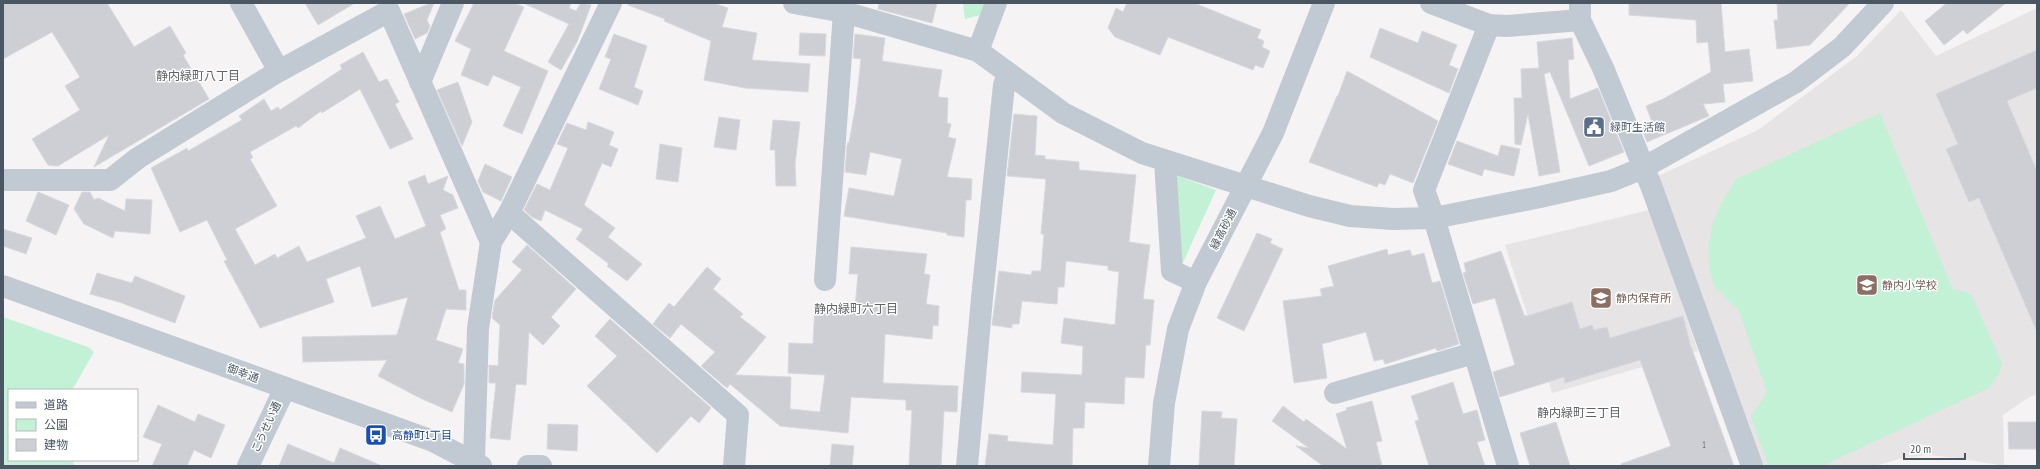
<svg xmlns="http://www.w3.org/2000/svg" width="2040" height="469" font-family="'PT Sans Narrow','Noto Sans JP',sans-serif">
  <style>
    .education { fill: #e6e4e5 }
    .green { fill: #c3f1d5 }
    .building { fill: #cdcfd5; stroke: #d7d9de }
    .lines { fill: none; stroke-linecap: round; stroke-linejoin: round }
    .minor { stroke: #c1cad2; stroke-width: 22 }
    .tertiary { stroke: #c1cad2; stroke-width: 22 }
    .labels { text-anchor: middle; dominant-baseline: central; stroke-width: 3; stroke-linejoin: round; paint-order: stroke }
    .number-label { font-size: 9px; fill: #6b747e }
    .service-label { font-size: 11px; fill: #4e5e75; stroke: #fff; text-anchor: start }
    .street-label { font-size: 11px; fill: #4a5661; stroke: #fff }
    .education-label { font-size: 11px; fill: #785e54; stroke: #fff; text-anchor: start }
    .transit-label { font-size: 11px; fill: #164399; stroke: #fff; text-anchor: start }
    .neighbourhood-label { font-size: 12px; fill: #5f6368; stroke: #fff }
  </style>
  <rect width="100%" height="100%" fill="#f5f3f3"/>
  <g class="education">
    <path d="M2037 8V394L2026 399 2003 415 2004 466 1958 458 1927 455 1902 458 1875 466H1763L1658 176 1758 130 1857 56 1901 10 1936 56Z"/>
    <path d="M1649 210 1698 351 1552 393 1505 245Z"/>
  </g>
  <g class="green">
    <path d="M963 3H985L980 15 965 19Z"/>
    <path d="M1880 113 1953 290 1965 291 1972 296 2002 363 1999 374 1989 388 1822 466H1770L1768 465 1751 417 1767 392 1739 311 1714 286 1709 268V244L1712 225 1721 204 1736 179Z"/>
    <path d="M1175 175 1216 190 1180 269Z"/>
    <path d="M3 317 88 347 94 352 72 390H9V460H74L73 466H3Z"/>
  </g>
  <g class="building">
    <path d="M3 3H107L134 47 170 26 186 53 183 55 209 99 94 167 109 135 58 166 48 165 32 139 80 110 65 86 80 77 52 32 3 59Z"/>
    <path d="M305 3H355L318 25Z"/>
    <path d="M431 3H434L427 20 430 26 427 33 415 39 404 14Z"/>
    <path d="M474 3H514L524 7 504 51 548 71 522 134 503 126 521 87 493 75 488 86 461 75 471 49 455 41Z"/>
    <path d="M523 3H571L569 8 576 11 581 3 591 5 577 42 561 70 548 62 569 24Z"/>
    <path d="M628 3H713L728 8 722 27 757 33 752 60 810 64 808 92 745 88 704 80 711 41 664 21 665 19 628 5Z"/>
    <path d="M879 3H937L932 23 878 9Z"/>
    <path d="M1127 3H1194L1261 30 1257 38 1264 41 1262 47 1270 51 1263 68 1255 65 1253 70 1168 37 1160 55 1115 37 1108 28 1116 8 1123 12Z"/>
    <path d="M1629 3H1721L1725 52 1749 49 1753 81 1723 84 1725 102 1703 104 1709 116 1647 142 1641 127 1652 122 1646 106 1663 99 1711 72 1708 42 1697 43 1696 20 1629 15Z"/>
    <path d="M1777 3H1850L1810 45 1777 49 1774 20H1778Z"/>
    <path d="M1947 3H2006L1967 34 1963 30 1944 45 1925 21Z"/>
    <path d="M1380 28 1418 43 1422 31 1457 45 1449 65 1458 69 1449 93 1370 57Z"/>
    <path d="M800 33 826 34 825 56 799 55Z"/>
    <path d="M614 34 647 46 634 87 643 91 638 105 599 89 611 59 605 57Z"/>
    <path d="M855 34 885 38 882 61 942 70 938 97 948 98 947 123 951 124 948 137 956 139 947 177 972 179 971 200H966L964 237 947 235V233L844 216 849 188 894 196 902 159 870 152 866 175 845 172 847 146 848 142 849 143 856 104 861 59 853 58Z"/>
    <path d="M1572 38 1574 59 1568 60 1570 99 1598 88 1624 152 1589 166 1550 72 1544 74 1560 172 1539 176 1528 114 1521 145 1515 144 1514 98H1522L1521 69 1539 68 1537 42Z"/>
    <path d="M2037 50V88L2007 101 2037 171V332L1979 198 1969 202 1946 149 1958 144 1936 94Z"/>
    <path d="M363 52 379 82 387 79 399 102 395 104 413 139 390 149 360 89 322 113 321 111 298 128 296 126 250 152 253 158 250 159 277 206 235 229 255 265 275 254 277 258 299 246 307 262 366 238 356 216 380 206 395 239 426 226 408 182 425 175 428 184 448 176 443 190 453 195 458 208 440 215 446 229 440 232 459 290H466V310L446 309 436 340 463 349 458 363 464 364V384L452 412 420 398 378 376 387 360 303 362 302 337 397 335 408 297 372 307 360 266 326 279 334 302 260 328 224 261 227 260 207 220 180 232 151 168 187 148 188 151 242 120 239 116 264 99 271 111 278 107 280 110 342 69 340 65Z"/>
    <path d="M1347 71 1438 121 1413 183 1390 174 1385 185 1379 183 1377 187 1309 162 1337 96H1338Z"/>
    <path d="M458 82 472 122 462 146 437 90Z"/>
    <path d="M1014 114 1037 116 1035 155 1045 156V159L1079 162V170L1136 175 1129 242 1150 245 1143 299 1154 300 1150 345H1146L1144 378 1125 377 1124 404 1085 402 1084 428H1073L1072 466H985L989 434 1008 436 1007 441 1053 445 1056 394 1021 392 1022 372 1082 375 1083 346 1061 343 1064 318 1115 325 1119 272 1108 270V266L1066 261 1064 287H1058L1057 304 1022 301 1019 324H1012V328L992 325 999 271 1031 275 1032 271H1041L1044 234H1041L1046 179 1007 176Z"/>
    <path d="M719 117 740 120 736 150 714 147Z"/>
    <path d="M773 120 800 122 795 164 796 186H776L775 150H770Z"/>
    <path d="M588 122 614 132 609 145 618 149 611 167 602 163 584 205 615 228 608 237 642 264 627 281 607 266 609 264 576 239 583 229 545 210 541 221 532 217 524 210 537 184 550 190 568 148 557 144 567 123 586 130Z"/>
    <path d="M1457 141 1498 156 1501 145 1520 149 1514 176 1484 169 1482 176 1448 164Z"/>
    <path d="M660 144 682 148 678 182 656 179Z"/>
    <path d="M485 164 512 177 501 201 483 192 478 181Z"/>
    <path d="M38 192 69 205 56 235 26 221Z"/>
    <path d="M82 192H90L94 200 98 198 125 211 126 199 152 200 150 234 115 231 113 238 84 224 74 209Z"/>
    <path d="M3 229 32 238 26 254 3 246Z"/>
    <path d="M1257 233 1272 239 1270 243 1283 249 1244 331 1217 318Z"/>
    <path d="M527 245 576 289 551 317 560 326 543 345 529 332 526 385 516 384 510 440 490 438 496 383H489V365L498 366 500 325 492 318 495 300 522 270 512 262Z"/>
    <path d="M851 247 927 254 924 274 930 275 926 304 939 306 938 326 933 325 932 339 885 334 883 383 958 386 957 412 944 411 941 466H909L912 410H906V400L851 397 848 433 780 426 730 384 727 388 701 366 715 352 681 324 670 338 653 324 669 303 674 307 707 267 721 279 713 289 743 314 740 317 766 337 735 375 791 377 790 409 820 412 825 375 788 373 789 343 813 344 815 305 855 308 858 274H849Z"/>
    <path d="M1387 249 1388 255 1410 250 1412 256 1424 253 1432 283 1440 281 1459 344 1437 351 1436 348 1385 364 1383 359 1374 361 1366 332 1322 344 1327 378 1294 383 1283 301 1322 296 1320 289 1334 286 1328 266Z"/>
    <path d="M1501 251 1524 315 1527 316 1572 302 1580 329 1592 325 1594 330 1607 327 1610 338 1683 316 1690 344 1734 466H1621V464L1671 446 1640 360 1565 383 1564 377 1500 397 1493 372 1515 365 1495 298 1473 304 1463 273 1466 272 1464 263Z"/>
    <path d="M97 273 132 283 135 276 185 296 175 323 119 302 90 294Z"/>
    <path d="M610 319 711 408 699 423 691 416 657 453 587 386 617 356 595 336Z"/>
    <path d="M1453 382 1463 414 1477 410 1485 440 1477 442 1485 466H1429L1415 421 1419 420 1411 396Z"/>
    <path d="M1372 401 1382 441 1376 442 1382 466H1323L1296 446 1309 448 1272 421 1283 406 1304 422 1306 419 1347 449 1336 414 1347 410 1346 408Z"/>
    <path d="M158 405 195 422 198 414 225 425 211 458 194 450 187 466H152L162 444 143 437Z"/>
    <path d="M1202 411 1222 412 1221 418 1237 419 1234 466H1199Z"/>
    <path d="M1556 422 1570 466H1530L1520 433Z"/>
    <path d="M2008 422H2037V449H2009Z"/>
    <path d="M548 424 578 425 577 451 547 449Z"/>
    <path d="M288 444 334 463 340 448 382 466H279Z"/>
    <path d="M832 444 854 446 852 466H830Z"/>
  </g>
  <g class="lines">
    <g class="minor">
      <path d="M241 3 279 71"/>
      <path d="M794 3 844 12 978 51 1063 113 1142 153 1309 206 1350 216 1393 219 1434 218 1540 197 1611 181 1643 168 1796 82 1842 47 1883 3"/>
      <path d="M1431 3 1489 25 1507 26 1580 20"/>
      <path d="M1580 3V20L1603 68 1652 188 1752 466"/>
      <path d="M1489 25 1424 190 1434 218 1508 466"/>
      <path d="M978 51 996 3"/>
      <path d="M420 82 453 3"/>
      <path d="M1165 161 1172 271 1196 282"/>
      <path d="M3 180H110L138 158 279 71 389 11 491 242"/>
      <path d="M509 213 738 415 734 466"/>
      <path d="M825 280 844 12"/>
      <path d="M1335 393 1474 353"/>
      <path d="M474 461 478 328 491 242 509 213 611 3"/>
      <path d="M967 466 982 298 1004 85 1008 73"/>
    </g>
    <g class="tertiary">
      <path d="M3 286 433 441 481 466"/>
      <path d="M248 466 285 388"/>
      <path d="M528 466H541"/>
      <path d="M1159 466 1164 403 1178 329 1196 282 1273 133 1324 3"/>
    </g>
  </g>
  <defs>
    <g id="civic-square" transform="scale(1.15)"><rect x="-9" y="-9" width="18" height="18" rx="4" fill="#5c6f8a" stroke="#fff"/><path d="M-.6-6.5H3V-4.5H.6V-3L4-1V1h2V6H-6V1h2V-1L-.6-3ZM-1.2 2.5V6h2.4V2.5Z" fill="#fff"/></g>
    <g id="school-square" transform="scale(1.15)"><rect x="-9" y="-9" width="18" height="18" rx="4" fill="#8d6e63" stroke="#fff"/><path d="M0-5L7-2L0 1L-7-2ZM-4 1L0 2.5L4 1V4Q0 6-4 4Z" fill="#fff"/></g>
    <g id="bus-square" transform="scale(1.15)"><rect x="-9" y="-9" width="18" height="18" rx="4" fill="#1a4fb4" stroke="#fff"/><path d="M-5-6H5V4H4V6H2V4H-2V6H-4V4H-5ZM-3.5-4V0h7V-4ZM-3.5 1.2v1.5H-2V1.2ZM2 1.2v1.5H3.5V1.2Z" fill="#fff"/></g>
  </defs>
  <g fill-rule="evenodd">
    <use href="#civic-square" x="1594" y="127"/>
    <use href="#school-square" x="1867" y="285"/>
    <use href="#school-square" x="1601" y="298"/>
    <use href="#bus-square" x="376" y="435"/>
  </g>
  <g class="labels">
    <g class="number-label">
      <text x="1704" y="444">1</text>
    </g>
    <g class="service-label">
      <text x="1610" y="127">緑町生活館</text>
    </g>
    <g class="street-label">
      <text transform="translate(1223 229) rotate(-63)">緑高砂通</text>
      <text transform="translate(243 373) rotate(20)">御幸通</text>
      <text transform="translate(266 427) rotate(-65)">こうせい通</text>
    </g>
    <g class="education-label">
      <text x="1882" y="285">静内小学校</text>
      <text x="1616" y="298">静内保育所</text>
    </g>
    <g class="transit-label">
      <text x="392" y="435">高静町1丁目</text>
    </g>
    <g class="neighbourhood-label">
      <text x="198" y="75">静内緑町八丁目</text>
      <text x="856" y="308">静内緑町六丁目</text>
      <text x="1579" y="412">静内緑町三丁目</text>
    </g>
  </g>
  <rect width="2040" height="469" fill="none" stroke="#4a5661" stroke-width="8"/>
  <rect x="8" y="389" width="130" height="72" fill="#ffffff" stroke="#b7bbc0"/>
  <rect x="16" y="402" width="20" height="6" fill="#c1cad2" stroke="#b7bbc0"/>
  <text x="44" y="409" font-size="12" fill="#4a5661">道路</text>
  <rect x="16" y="419" width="20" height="12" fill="#c3f1d5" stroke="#b7bbc0"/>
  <text x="44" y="429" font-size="12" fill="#4a5661">公園</text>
  <rect x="16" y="439" width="20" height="12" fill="#cdcfd5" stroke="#b7bbc0"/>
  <text x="44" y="449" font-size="12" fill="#4a5661">建物</text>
  <path d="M1904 453v6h61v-6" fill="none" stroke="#4a5661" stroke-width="2"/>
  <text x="1910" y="453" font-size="12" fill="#4a5661" stroke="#ffffff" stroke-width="3" paint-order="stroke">20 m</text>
</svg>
